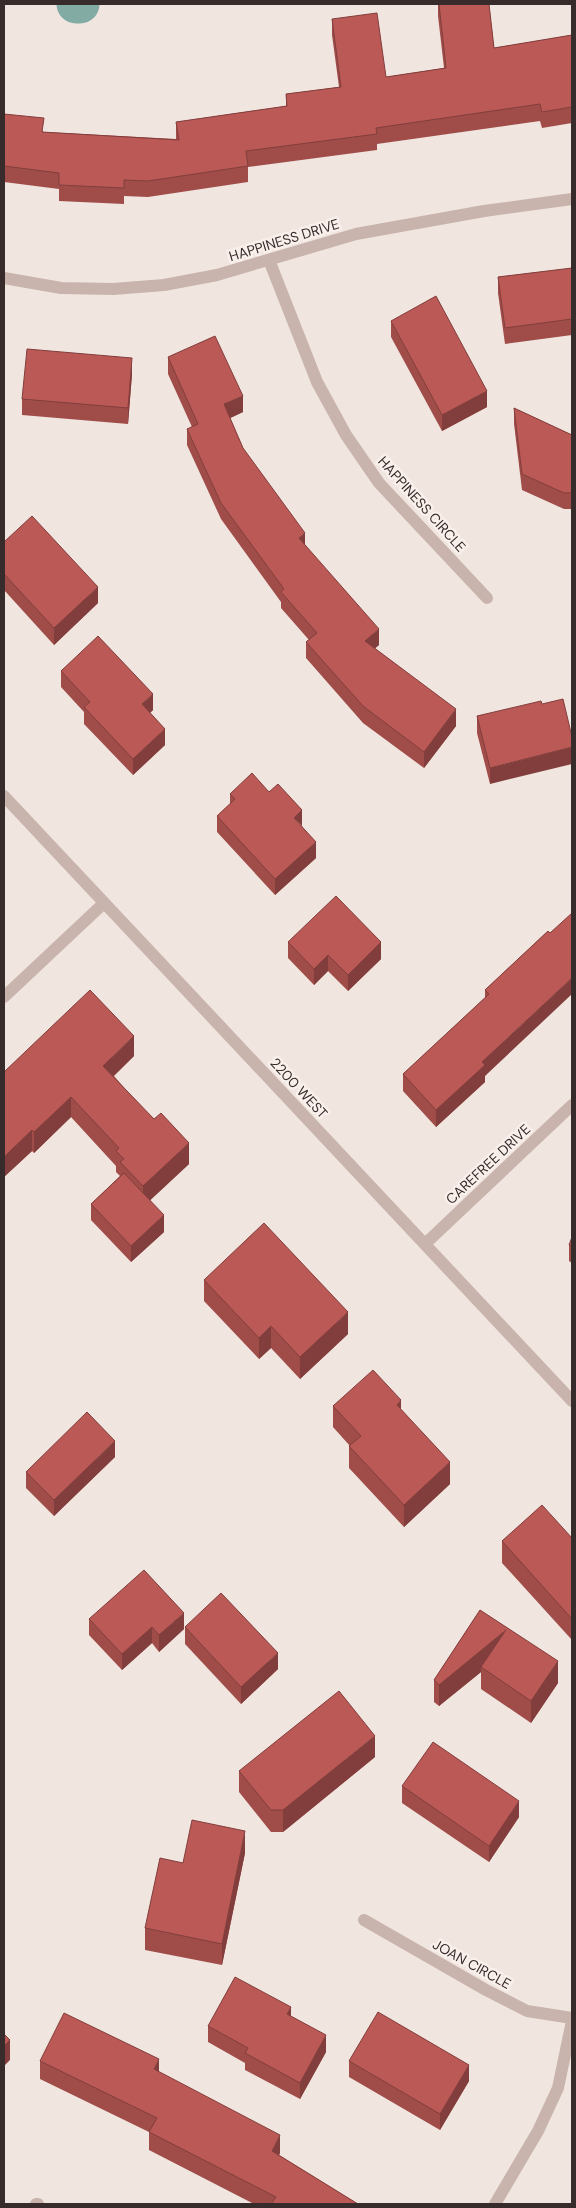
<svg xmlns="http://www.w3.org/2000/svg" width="576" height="2208" font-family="'DM Sans',sans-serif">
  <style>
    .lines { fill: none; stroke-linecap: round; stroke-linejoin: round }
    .canal { stroke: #82aba4; stroke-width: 39 }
    .minor { stroke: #c8b4ad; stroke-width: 12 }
    .wall { fill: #a04d49 }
    .shaded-wall { fill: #823e3c }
    .building { fill: #ba5955; stroke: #823e3c }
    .labels { text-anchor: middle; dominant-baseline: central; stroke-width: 5; stroke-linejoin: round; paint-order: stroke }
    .street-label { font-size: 14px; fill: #372c2b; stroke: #f9f0ec }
  </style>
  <rect width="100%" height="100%" fill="#f1e5e0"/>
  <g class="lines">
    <path class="canal" d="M76 4H80"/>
    <g class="minor">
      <path d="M269 260 317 382 346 435 379 483 487 598"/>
      <path d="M4 278 61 288 113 289 164 285 217 275 356 234 484 211 572 199"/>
      <path d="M4 796 572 1401"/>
      <path d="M4 997 104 903"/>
      <path d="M425 1244 572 1105"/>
      <path d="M364 1920 486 1990 527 2011 572 2018"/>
      <path d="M36 2204H38"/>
      <path d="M495 2204 538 2131 558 2088 572 2021"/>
    </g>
  </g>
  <g class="wall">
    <path d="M438 4H489L494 48 572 35V123L542 128 540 121 377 144V150L248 167V182L148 197 124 196V204L59 201V189L4 182V114L44 132 176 139V122L286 106V94L339 87 332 35V19L386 77 444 68 438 16Z"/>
    <path d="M572 268V335L505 344 498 293V277Z"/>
    <path d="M391 321 487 407 442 431 391 337Z"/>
    <path d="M168 357 243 412 230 418 243 448 305 545 379 645 375 648 456 726 424 768 363 723 306 658V642L309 640 281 608V602L221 519 187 445V429L192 427 168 374Z"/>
    <path d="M132 374 128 424 22 415V399Z"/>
    <path d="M514 408 572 435V509H564L522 490 514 424Z"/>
    <path d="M4 542 98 603 54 645 4 590Z"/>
    <path d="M61 671 153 710 150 713 165 745 133 775 84 724V712L61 687Z"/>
    <path d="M542 704 490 784 477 733V716Z"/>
    <path d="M230 794 302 826 316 858 275 895 217 832V816L230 804Z"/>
    <path d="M548 931 485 1076V1082L436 1127 403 1091V1074L485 998V990Z"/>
    <path d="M288 942 381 959 348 991 328 971 314 985 288 958Z"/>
    <path d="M134 1056 114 1076 189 1164 150 1200 164 1232 131 1262 91 1220V1204L120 1176 116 1172V1166L71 1117 34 1153 32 1151 4 1177V1072Z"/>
    <path d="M572 1237V1263L569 1261V1245Z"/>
    <path d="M204 1280 348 1334 300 1379 271 1348 259 1359 204 1301Z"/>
    <path d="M333 1406 401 1410 450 1484 404 1527 349 1468V1446H350L333 1427Z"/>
    <path d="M115 1457 54 1516 26 1488V1472Z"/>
    <path d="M572 1538V1640L502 1563V1541Z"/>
    <path d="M480 1610 558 1683 531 1723 481 1689V1672L439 1706 434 1702V1680Z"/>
    <path d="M89 1619 184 1629 159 1652 152 1643 122 1670 89 1635Z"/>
    <path d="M185 1627 278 1669 241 1704 185 1644Z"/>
    <path d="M375 1757 283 1832H271L239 1792V1771Z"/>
    <path d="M402 1786 519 1817 489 1862 402 1803Z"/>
    <path d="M245 1853 222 1965 145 1950V1928L183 1863Z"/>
    <path d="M291 2016 326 2052 300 2099 245 2070V2063L208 2042V2026Z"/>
    <path d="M40 2061 159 2072 280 2153 279 2155 358 2204H254L149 2150V2132L40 2079Z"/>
    <path d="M349 2061 469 2081 440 2130 349 2077Z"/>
  </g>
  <g class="shaded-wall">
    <path d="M132 358V374L128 424V408Z"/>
    <path d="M487 391V407L442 431V415Z"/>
    <path d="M243 396V412L224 421V404Z"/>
    <path d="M305 533V549L299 538Z"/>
    <path d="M98 587V603L54 645V628Z"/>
    <path d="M379 629V645L365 657V641Z"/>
    <path d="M153 694V710L142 720V704Z"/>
    <path d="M456 709V726L424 768V752Z"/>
    <path d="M165 729V745L133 775V759Z"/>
    <path d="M572 747V764L490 784V768Z"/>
    <path d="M302 810V826L294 818Z"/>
    <path d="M316 842V858L275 895V879Z"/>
    <path d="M381 942V959L348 991V975Z"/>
    <path d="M328 955V971L314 985V969Z"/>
    <path d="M572 978V994L485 1076V1082L436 1127V1110L482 1062Z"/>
    <path d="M134 1036V1056L103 1086V1066Z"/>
    <path d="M71 1097V1117L34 1153V1132Z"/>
    <path d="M32 1130V1151L4 1177V1157Z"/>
    <path d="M189 1143V1164L143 1207V1186Z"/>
    <path d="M164 1215V1232L131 1262V1246Z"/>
    <path d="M348 1312V1334L300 1379V1357Z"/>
    <path d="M271 1326V1348L259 1359V1338Z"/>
    <path d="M5 1399V1420L4 1422V1401Z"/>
    <path d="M401 1400V1422L397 1405Z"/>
    <path d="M115 1441V1457L54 1516V1500Z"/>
    <path d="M450 1462V1484L404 1527V1505Z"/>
    <path d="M184 1613V1629L159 1652V1635Z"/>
    <path d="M152 1627V1643L122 1670V1654Z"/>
    <path d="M506 1630 481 1667V1672L439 1706V1685Z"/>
    <path d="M278 1653V1669L241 1704V1687Z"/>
    <path d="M558 1661V1683L531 1723V1701Z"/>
    <path d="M375 1736V1757L283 1832V1810Z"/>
    <path d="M519 1801V1817L489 1862V1846Z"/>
    <path d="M245 1831V1853L222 1965V1944Z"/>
    <path d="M291 2007V2024L287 2014Z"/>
    <path d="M326 2035V2052L300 2099V2083Z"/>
    <path d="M10 2040V2060L4 2066V2046Z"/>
    <path d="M159 2059V2077L154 2069Z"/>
    <path d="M469 2065V2081L440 2130V2114Z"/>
    <path d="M280 2135V2153L272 2169V2151Z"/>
  </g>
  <g class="building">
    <path d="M439 4H489L494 48 572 35V107L542 112 540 104 376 128 377 134 246 151 248 166 148 181 124 180V188L59 185V173L4 166V114L44 118 42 132 179 140 176 122 287 106 286 94 341 87 332 19 377 13 386 77 446 68Z"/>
    <path d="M572 268V319L505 328 498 277Z"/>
    <path d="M436 296 487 391 442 415 391 321Z"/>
    <path d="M215 336 243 396 224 404 243 448 305 533 299 538 379 629 365 641 456 709 424 752 363 706 306 642 317 633 281 592 284 589 221 503 187 429 198 424 168 357Z"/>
    <path d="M27 349 132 358 128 408 22 399Z"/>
    <path d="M514 408 572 435V493H564L522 474Z"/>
    <path d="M32 516 98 587 54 628 4 574V542Z"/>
    <path d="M98 636 153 694 142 704 165 729 133 759 84 707 90 702 61 671Z"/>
    <path d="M563 699 572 737V747L490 768 477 716 541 701 542 704Z"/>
    <path d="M252 773 269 792 278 784 302 810 294 818 316 842 275 879 217 816 235 799 230 794Z"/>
    <path d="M336 896 381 942 348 975 328 955 314 969 288 942Z"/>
    <path d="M572 913V978L482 1062 485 1065 436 1110 403 1074 489 994 485 990 548 931 550 933Z"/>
    <path d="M90 990 134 1036 103 1066 154 1119 161 1113 189 1143 143 1186 120 1162 124 1159 116 1151 119 1148 71 1097 34 1132 32 1130 4 1157V1072Z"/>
    <path d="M124 1173 164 1215 131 1246 91 1204Z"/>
    <path d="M264 1223 348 1312 300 1357 271 1326 259 1338 204 1280Z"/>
    <path d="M572 1237V1246L569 1245Z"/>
    <path d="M373 1370 401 1400 397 1405 450 1462 404 1505 349 1446 361 1436 333 1406Z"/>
    <path d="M87 1412 115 1441 54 1500 26 1472Z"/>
    <path d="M542 1505 572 1538V1619L502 1541Z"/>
    <path d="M144 1570 184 1613 159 1635 152 1627 122 1654 89 1619Z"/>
    <path d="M221 1593 278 1653 241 1687 185 1627Z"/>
    <path d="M480 1610 558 1661 531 1701 481 1667 506 1630 439 1685 434 1680Z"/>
    <path d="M339 1691 375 1736 283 1810H271L239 1771Z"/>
    <path d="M433 1742 519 1801 489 1846 402 1786Z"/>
    <path d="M192 1820 245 1831 222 1944 145 1928 160 1858 183 1863Z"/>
    <path d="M235 1977 291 2007 287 2014 326 2035 300 2083 245 2053 248 2048 208 2026Z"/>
    <path d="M378 2012 469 2065 440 2114 349 2061Z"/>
    <path d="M64 2013 159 2059 154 2069 280 2135 272 2151 358 2204H271L276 2197 149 2132 157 2118 40 2061Z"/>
    <path d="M4 2034 10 2040 4 2046Z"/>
  </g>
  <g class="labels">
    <g class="street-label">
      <text transform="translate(284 240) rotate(-17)">HAPPINESS DRIVE</text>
      <text transform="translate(422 504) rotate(48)">HAPPINESS CIRCLE</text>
      <text transform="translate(299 1088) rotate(47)">2200 WEST</text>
      <text transform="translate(488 1164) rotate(-43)">CAREFREE DRIVE</text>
      <text transform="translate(472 1964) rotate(29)">JOAN CIRCLE</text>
    </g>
  </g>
  <rect width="576" height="2208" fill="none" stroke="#372c2b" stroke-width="10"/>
</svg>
